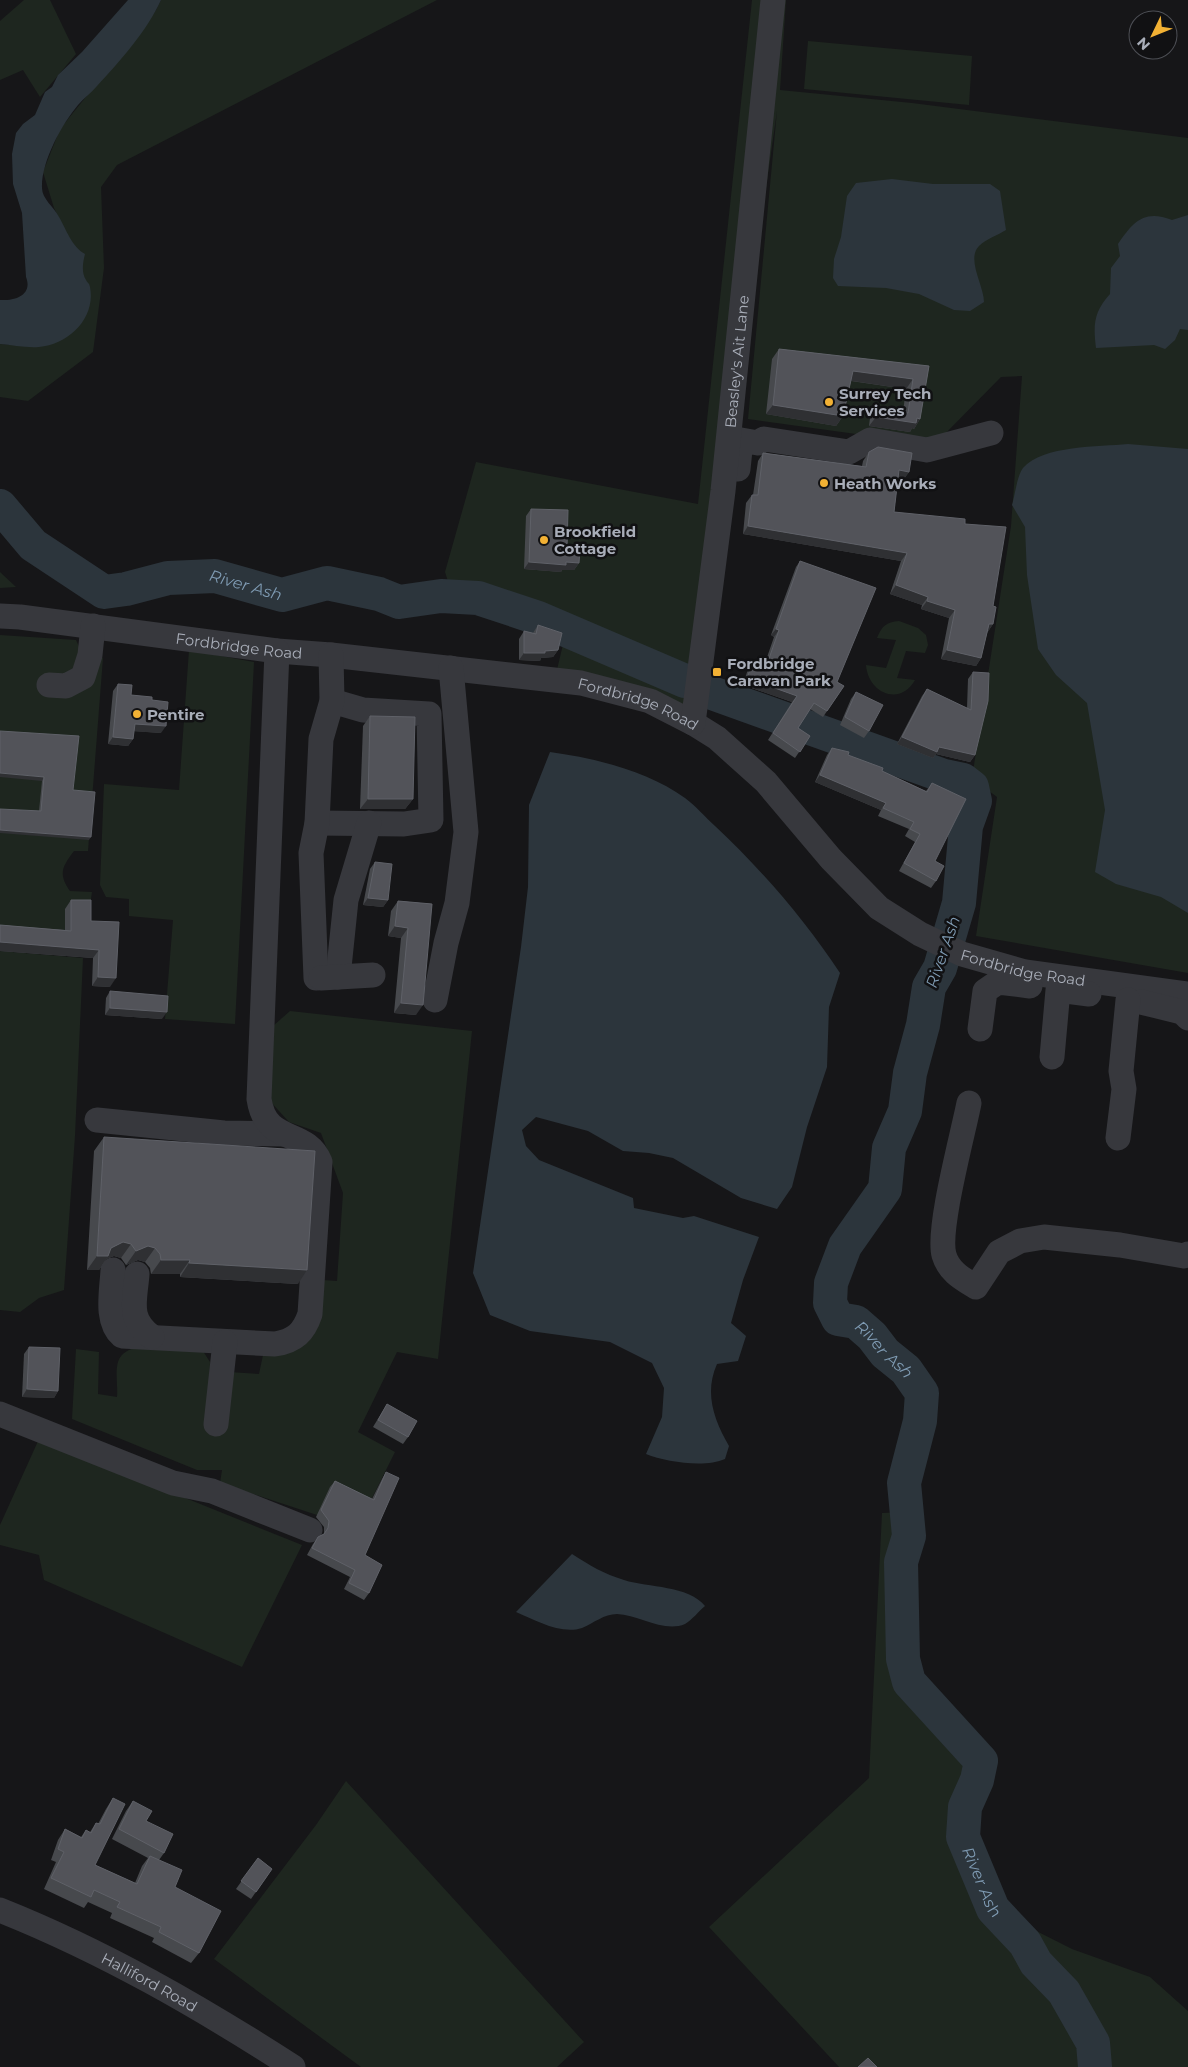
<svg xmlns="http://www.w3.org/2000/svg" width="1188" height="2067" font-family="Montserrat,sans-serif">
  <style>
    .green { fill: #1e261f }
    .water { fill: #2c353c }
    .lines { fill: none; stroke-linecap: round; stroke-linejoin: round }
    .river { stroke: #2c353c; stroke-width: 34 }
    .minor { stroke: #37383d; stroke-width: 25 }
    .wall { fill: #47494d }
    .shaded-wall { fill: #2f3033 }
    .building { fill: #525359; stroke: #5f6168 }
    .poi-dot { fill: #f2b134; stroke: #111113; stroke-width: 2 }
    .labels { text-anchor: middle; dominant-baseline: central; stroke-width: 5; stroke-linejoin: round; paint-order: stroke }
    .street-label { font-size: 15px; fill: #a8adb8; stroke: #111113 }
    .poi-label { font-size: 15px; font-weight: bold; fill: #a8adb8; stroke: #111113; text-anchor: start }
    .water-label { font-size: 16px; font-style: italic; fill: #7f9bb3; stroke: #111113 }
  </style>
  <rect width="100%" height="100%" fill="#161618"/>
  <g class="green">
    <path d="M24 0H50L76 54 40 97 23 70 0 80V21Z"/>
    <path d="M161 0H437L117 165 101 187 104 268 93 352 28 401 0 397V344L38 347 82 265 54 208 43 172 60 129 156 10Z"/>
    <path d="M752 0H786L780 90 912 103 1188 138V973L976 936 997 797 972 778 1011 526 1022 376 1001 377 939 440 921 443 748 419 777 111 723 491 695 711 556 674 564 640 481 607 457 609 445 572 476 462 698 504Z"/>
    <path d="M808 41 972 56 969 105 804 89Z"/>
    <path d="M0 572 16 587 0 588Z"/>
    <path d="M899 621 918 628 926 635 928 645 925 653 906 651 897 678 915 680C900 707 868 693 866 665L886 668 896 640 877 638C882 626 886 622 899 621Z"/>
    <path d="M0 635 76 640 81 651 103 658 88 851H74C62 867 58 874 70 891L92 892 86 932 0 934Z"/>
    <path d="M189 650 254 662 235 1024 165 1019 173 920 129 916V899L106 897 100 885 104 784 179 790Z"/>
    <path d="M0 951 83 958 75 1136 64 1290 39 1298 20 1312 0 1310Z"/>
    <path d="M290 1011 472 1031 438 1359 397 1352 358 1432 395 1452 368 1506 317 1515 220 1483 222 1470H197L72 1419 76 1349 99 1352 98 1394 117 1397C118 1386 115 1372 118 1362 125 1337 181 1347 201 1348L210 1362 208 1428 229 1372 259 1374 263 1355H271L322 1280 337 1281 343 1193 321 1133 289 1122 269 1100 273 1026Z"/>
    <path d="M39 1439 302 1545 242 1667 44 1580 39 1555 0 1545V1525Z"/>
    <path d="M907 1512 909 1536 901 1562 903 1659 909 1682 981 1761 977 1780 965 1807 963 1837 993 1909 1072 1949 1150 1977 1188 2011V2067H1101L1099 2044H1085L1087 2067H839L709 1927 869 1778 882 1513Z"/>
    <path d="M346 1781 584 2042 557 2067H361L214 1959 316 1825Z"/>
  </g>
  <g class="water">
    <path d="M128 0H161C147 31 120 61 97 86 91 93 84 98 78 105 62 124 41 162 42 188 42 199 54 207 59 217 66 229 72 247 85 254 83 262 81 272 86 280 88 284 89 282 90 287 96 318 69 344 39 347 26 348 12 345 0 344V300C15 301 33 295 26 277L22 213 13 184 12 154 16 133 23 124 35 115 45 92 52 87 58 75 82 52Z"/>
    <path d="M892 179 933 184H990L1000 191 1006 230C998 235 986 239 979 246 966 259 984 286 984 302L970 311 954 310 919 294 886 288 838 286 833 278 834 259 841 237 847 196 856 183Z"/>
    <path d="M1188 215V330L1180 329 1175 340 1165 349 1154 345 1096 348C1093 324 1094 312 1110 294L1111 268 1120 256 1118 244C1133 222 1144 209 1172 220Z"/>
    <path d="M1128 444 1188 449V913L1161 897 1116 884 1095 872 1105 810 1087 703 1056 675 1038 649 1027 575 1025 527 1012 505C1015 495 1017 476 1023 468 1043 445 1099 447 1128 444Z"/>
    <path d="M550 752C594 758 648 771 685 798 696 806 705 817 715 826 762 870 805 920 840 973L829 1007 827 1067 807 1127 792 1187 777 1209 741 1198 673 1158 649 1153 623 1151 588 1131 536 1117 522 1130 526 1146 539 1160 633 1198 634 1208 683 1218 694 1216 759 1237 743 1280 731 1323 746 1336 738 1361 717 1364C704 1393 714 1420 729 1446L725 1459C705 1468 666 1462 646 1454L662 1417 664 1388 652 1363 610 1342 530 1331 490 1315 473 1273 521 947 528 887 529 805Z"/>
    <path d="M572 1554C589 1565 604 1574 624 1580 649 1588 688 1585 705 1606 699 1611 692 1620 685 1624 664 1633 639 1615 617 1614 604 1614 594 1623 582 1628 561 1635 535 1620 516 1612Z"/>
  </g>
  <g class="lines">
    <g class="river">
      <path id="s1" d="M0 506 33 545 104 592 126 589 168 578 215 576 282 595 327 583 379 594 399 602 441 596 478 598 538 618 685 681"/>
      <path id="s2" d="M712 693 944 776 963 780 972 787 975 801 966 826 959 903 940 968 929 987 923 1025 910 1073 905 1111 889 1148 885 1189 845 1246 831 1283 830 1303 838 1319 856 1322 872 1336 885 1353 906 1370 922 1393 920 1421 904 1483 909 1536 901 1562 903 1659 909 1682 981 1761 977 1780 965 1807 963 1837 993 1909 1025 1943 1036 1963 1064 1992 1093 2043 1095 2067"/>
    </g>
    <g class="minor">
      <path d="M738 469 741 440 758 443 764 439 849 452 870 440 927 450 991 433"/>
      <path id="s3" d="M0 616 20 617 277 651 331 655 581 683 650 701 693 723 717 738 766 782 831 859 879 908 920 934 962 954 1025 972 1188 994"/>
      <path d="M49 685 66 686 83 677 90 655 93 626"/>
      <path id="s4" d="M693 723 723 491 773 0"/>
      <path d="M317 823 404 824 431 820 429 714 363 710 332 701"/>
      <path d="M338 977 346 900 369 823"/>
      <path d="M316 978 311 853 317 823 321 739 332 701 331 655"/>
      <path d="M321 978 373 975"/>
      <path d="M435 1000 446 943 457 903 466 832 451 668"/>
      <path d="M1141 1002 1182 1012 1188 1018"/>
      <path d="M980 1029 985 991 998 982 1030 986"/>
      <path d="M1052 1057 1058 990 1089 994"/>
      <path d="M969 1103C963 1134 937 1229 944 1255 949 1272 963 1279 976 1287L999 1252 1020 1241 1044 1237 1120 1245 1184 1256 1188 1254"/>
      <path d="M97 1120 224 1133 282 1134"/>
      <path d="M1118 1138 1124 1089 1121 1071 1128 1000"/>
      <path d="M113 1270C112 1291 105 1321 122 1336L275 1344C295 1341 304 1332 310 1314L320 1162C306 1127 266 1146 259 1099L277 651"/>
      <path d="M137 1274C135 1301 127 1319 152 1337"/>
      <path d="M0 1414 173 1483 212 1491 310 1530"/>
      <path d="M216 1424 225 1342"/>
      <path id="s5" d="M0 1910C103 1951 200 2007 293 2067"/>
    </g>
  </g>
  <g class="wall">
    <path d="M779 349 929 366 920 419 914 429 912 428 910 432 869 426 870 418 877 408 903 412 906 389 851 381 843 416 836 426 766 414 772 359Z"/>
    <path d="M869 452 909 472 903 480 898 479 894 512 965 524 993 606V624L987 633 981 658 976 666 941 659 949 618 921 609 922 605 890 594 901 561 743 534 746 503 752 495H753L758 461 763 453 862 466 863 461Z"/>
    <path d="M531 509 579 563 574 570H562L561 572 524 569 526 516Z"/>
    <path d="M800 561 837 682 844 686 823 717 810 709 798 728 810 736 795 758 768 740 792 702 743 685 748 669 753 662 764 666 774 637 771 635 796 567Z"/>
    <path d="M538 625 558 650 553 657 541 658 540 661 519 660V639L524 631 533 633Z"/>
    <path d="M973 672 975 755 970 762 936 754 933 758 897 744 922 696 927 689 967 708 968 679Z"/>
    <path d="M118 684 131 695 152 700 161 733 134 731 133 739 128 746 108 744 113 691Z"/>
    <path d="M856 692 869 731 864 738 840 725 851 699Z"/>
    <path d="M370 716 413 799 405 809H360L363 726Z"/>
    <path d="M0 731 73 790 89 840 39 811 42 781Z"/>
    <path d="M832 748 926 791 932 783 936 881 931 888 899 871 915 842 905 836 909 829 878 816 881 810 815 782 827 755Z"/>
    <path d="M375 862 388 900 383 907 363 905 370 869Z"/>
    <path d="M71 900 91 921 110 987 92 986 93 958 0 951V925L65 930V909Z"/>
    <path d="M398 901 432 904 416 1015 394 1013 401 938 388 936 391 911Z"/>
    <path d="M110 991 162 1019 105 1015 106 998Z"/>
    <path d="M104 1137 298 1284 180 1277V1274H151L150 1268 145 1262 138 1260 126 1265 121 1258 114 1256 106 1259 99 1270H87L94 1151Z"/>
    <path d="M29 1347 58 1391 54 1398 22 1397 24 1354Z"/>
    <path d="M387 1404 408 1437 403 1444 373 1427Z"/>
    <path d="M386 1472 365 1555 369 1593 364 1600 344 1589 350 1577 307 1555 313 1544 318 1537 324 1534V1527L316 1517 330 1487 335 1481 372 1499 382 1479Z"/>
    <path d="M113 1798 95 1865 135 1883 142 1866 148 1858 112 1839 126 1811 133 1801 146 1821 164 1853 159 1860 175 1887 199 1953 191 1963 152 1942 154 1938 110 1918 112 1913 88 1902 84 1908 44 1889 56 1862 51 1860 58 1840 65 1829 81 1837 86 1830 90 1832 96 1823 98 1824 106 1809Z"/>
    <path d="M258 1858 272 1869 251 1899 236 1889Z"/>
  </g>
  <g class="shaded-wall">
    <path d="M853 371 913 379 906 389 846 380Z"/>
    <path d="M773 405 843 416 836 426 766 414Z"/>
    <path d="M876 417 917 418 920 419 914 429 912 428 910 432 869 426Z"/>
    <path d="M899 470 909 472 903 480 893 478Z"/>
    <path d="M748 526 907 553 901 561 743 534Z"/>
    <path d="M529 562H566L579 563 574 570H562L561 572 524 569Z"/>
    <path d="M896 585 928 597 922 605 890 594Z"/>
    <path d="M927 601 955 610 949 618 921 609Z"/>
    <path d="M989 624H993L987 633Z"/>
    <path d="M776 629 779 630 774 637 771 635Z"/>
    <path d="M558 650 553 657 541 658 540 661 519 660 524 653Z"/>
    <path d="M947 650 981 658 976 666 941 659Z"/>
    <path d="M747 678 797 696 792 702 743 685Z"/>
    <path d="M135 724 166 726 161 733 130 731Z"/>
    <path d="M113 737 133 739 128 746 108 744Z"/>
    <path d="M902 737 939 747 975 755 970 762 936 754 933 758 897 744Z"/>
    <path d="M0 773 44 777 42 781 0 777Z"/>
    <path d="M820 775 886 803 881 810 815 782Z"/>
    <path d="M368 799H413L405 809H360Z"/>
    <path d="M0 830 91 837 89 840 0 833Z"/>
    <path d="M368 898 388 900 383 907 363 905Z"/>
    <path d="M395 926 408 928 401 938 388 936Z"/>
    <path d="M0 942 99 950 93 958 0 951Z"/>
    <path d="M98 977 116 978 110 987 92 986Z"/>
    <path d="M401 1003 423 1005 416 1015 394 1013Z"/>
    <path d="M110 1008 167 1012 162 1019 105 1015Z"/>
    <path d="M123 1242 131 1244 121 1258 114 1256 106 1259 99 1270H87L97 1256Z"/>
    <path d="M148 1246 155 1248 145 1262 138 1260 126 1265 136 1251Z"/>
    <path d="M161 1260H190L180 1274H151Z"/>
    <path d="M189 1263 307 1270 298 1284 180 1277Z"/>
    <path d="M27 1389 58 1391 54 1398 22 1397Z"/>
  </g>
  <g class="building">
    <path d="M779 349 929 366 920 419 917 418 916 423 876 417 877 408 908 413 913 379 853 371 843 416 773 405Z"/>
    <path d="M878 447 912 453 909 472 899 470 894 512 965 519V524L1006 527 993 606 996 607 993 624H989L981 658 947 650 955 610 927 601 928 597 896 585 907 553 748 526 752 495H758L763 453 866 467 869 452Z"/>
    <path d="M531 509 568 510 567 548 580 549 579 563 566 562V565L529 562Z"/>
    <path d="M800 561 876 588 837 682 844 686 827 711 814 703 798 728 810 736 800 752 773 733 797 696 747 678 753 662 766 667 779 630 776 629Z"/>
    <path d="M538 625 562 633 558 650 545 651V653H524V631L536 634Z"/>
    <path d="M973 672 989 673 988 701 975 755 939 747 937 752 902 737 927 689 971 710Z"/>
    <path d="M118 684 132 685 131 695 152 697V700L168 702 166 726 135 724 133 739 113 737Z"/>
    <path d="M856 692 883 705 869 731 845 717Z"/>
    <path d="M370 716 415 717 413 799H368Z"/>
    <path d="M0 731 79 736 73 790 95 792 91 837 0 830V809L41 811 44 777 0 773Z"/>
    <path d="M832 748 849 752 848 755 883 768 882 771 927 792 932 783 966 799 935 861 944 866 936 881 904 863 920 834 910 829 914 822 883 808 886 803 820 775Z"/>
    <path d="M375 862 392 864 388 900 368 898Z"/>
    <path d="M71 900H91V921L119 922 116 978 98 977 99 950 0 942V925L71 931Z"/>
    <path d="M398 901 432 904 423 1005 401 1003 408 928 395 926Z"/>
    <path d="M110 991 168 996 167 1012 110 1008Z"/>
    <path d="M104 1137 315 1151 307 1270 189 1263 190 1260H161L160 1254 155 1248 148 1246 136 1251 131 1244 123 1242 111 1248 108 1256H97Z"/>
    <path d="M29 1347 60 1348 58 1391 27 1389Z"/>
    <path d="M387 1404 417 1421 408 1437 378 1420Z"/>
    <path d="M386 1472 399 1478 365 1555 382 1565 369 1593 349 1583 355 1570 312 1548 318 1537 324 1534 328 1528 329 1521 321 1510 335 1481 374 1500Z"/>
    <path d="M113 1798 125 1804 95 1865 137 1884 150 1856 182 1870 175 1887 221 1911 199 1953 159 1932 161 1927 117 1907 120 1902 94 1890 91 1897 51 1878 64 1852 58 1849 65 1829 82 1838 86 1830 91 1833 96 1823 100 1824Z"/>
    <path d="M133 1801 152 1811 146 1821 173 1834 164 1853 119 1829Z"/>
    <path d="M258 1858 272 1869 256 1892 241 1881Z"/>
    <path d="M868 2058 877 2067H858Z"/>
  </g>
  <g class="poi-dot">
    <circle cx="829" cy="402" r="5"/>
    <circle cx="824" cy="483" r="5"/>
    <circle cx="544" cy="540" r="5"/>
    <rect x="712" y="667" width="10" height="10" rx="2.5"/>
    <circle cx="137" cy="714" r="5"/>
  </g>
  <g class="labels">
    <g class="street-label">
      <text stroke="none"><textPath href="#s4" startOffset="364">Beasley's Ait Lane</textPath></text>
      <text stroke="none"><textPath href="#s3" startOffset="241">Fordbridge Road</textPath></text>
      <text stroke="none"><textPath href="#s3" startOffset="646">Fordbridge Road</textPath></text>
      <text stroke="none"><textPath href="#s3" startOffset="1126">Fordbridge Road</textPath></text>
      <text stroke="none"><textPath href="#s5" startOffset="166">Halliford Road</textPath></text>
    </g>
    <g class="poi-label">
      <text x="839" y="393">Surrey Tech<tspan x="839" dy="17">Services</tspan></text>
      <text x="834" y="483">Heath Works</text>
      <text x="554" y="531">Brookfield<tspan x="554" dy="17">Cottage</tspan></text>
      <text x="727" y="663">Fordbridge<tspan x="727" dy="17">Caravan Park</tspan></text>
      <text x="147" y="714">Pentire</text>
    </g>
    <g class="water-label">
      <text stroke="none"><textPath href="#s1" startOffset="281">River Ash</textPath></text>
      <text transform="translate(943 952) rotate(-71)">River Ash</text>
      <text stroke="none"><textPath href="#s2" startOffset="898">River Ash</textPath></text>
      <text stroke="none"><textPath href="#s2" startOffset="1484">River Ash</textPath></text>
    </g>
  </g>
  <g transform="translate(1153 35) rotate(227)"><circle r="24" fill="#111113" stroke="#4d4f55"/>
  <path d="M0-4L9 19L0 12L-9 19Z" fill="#f2b134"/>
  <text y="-8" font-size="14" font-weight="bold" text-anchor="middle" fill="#a8adb8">N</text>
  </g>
</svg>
